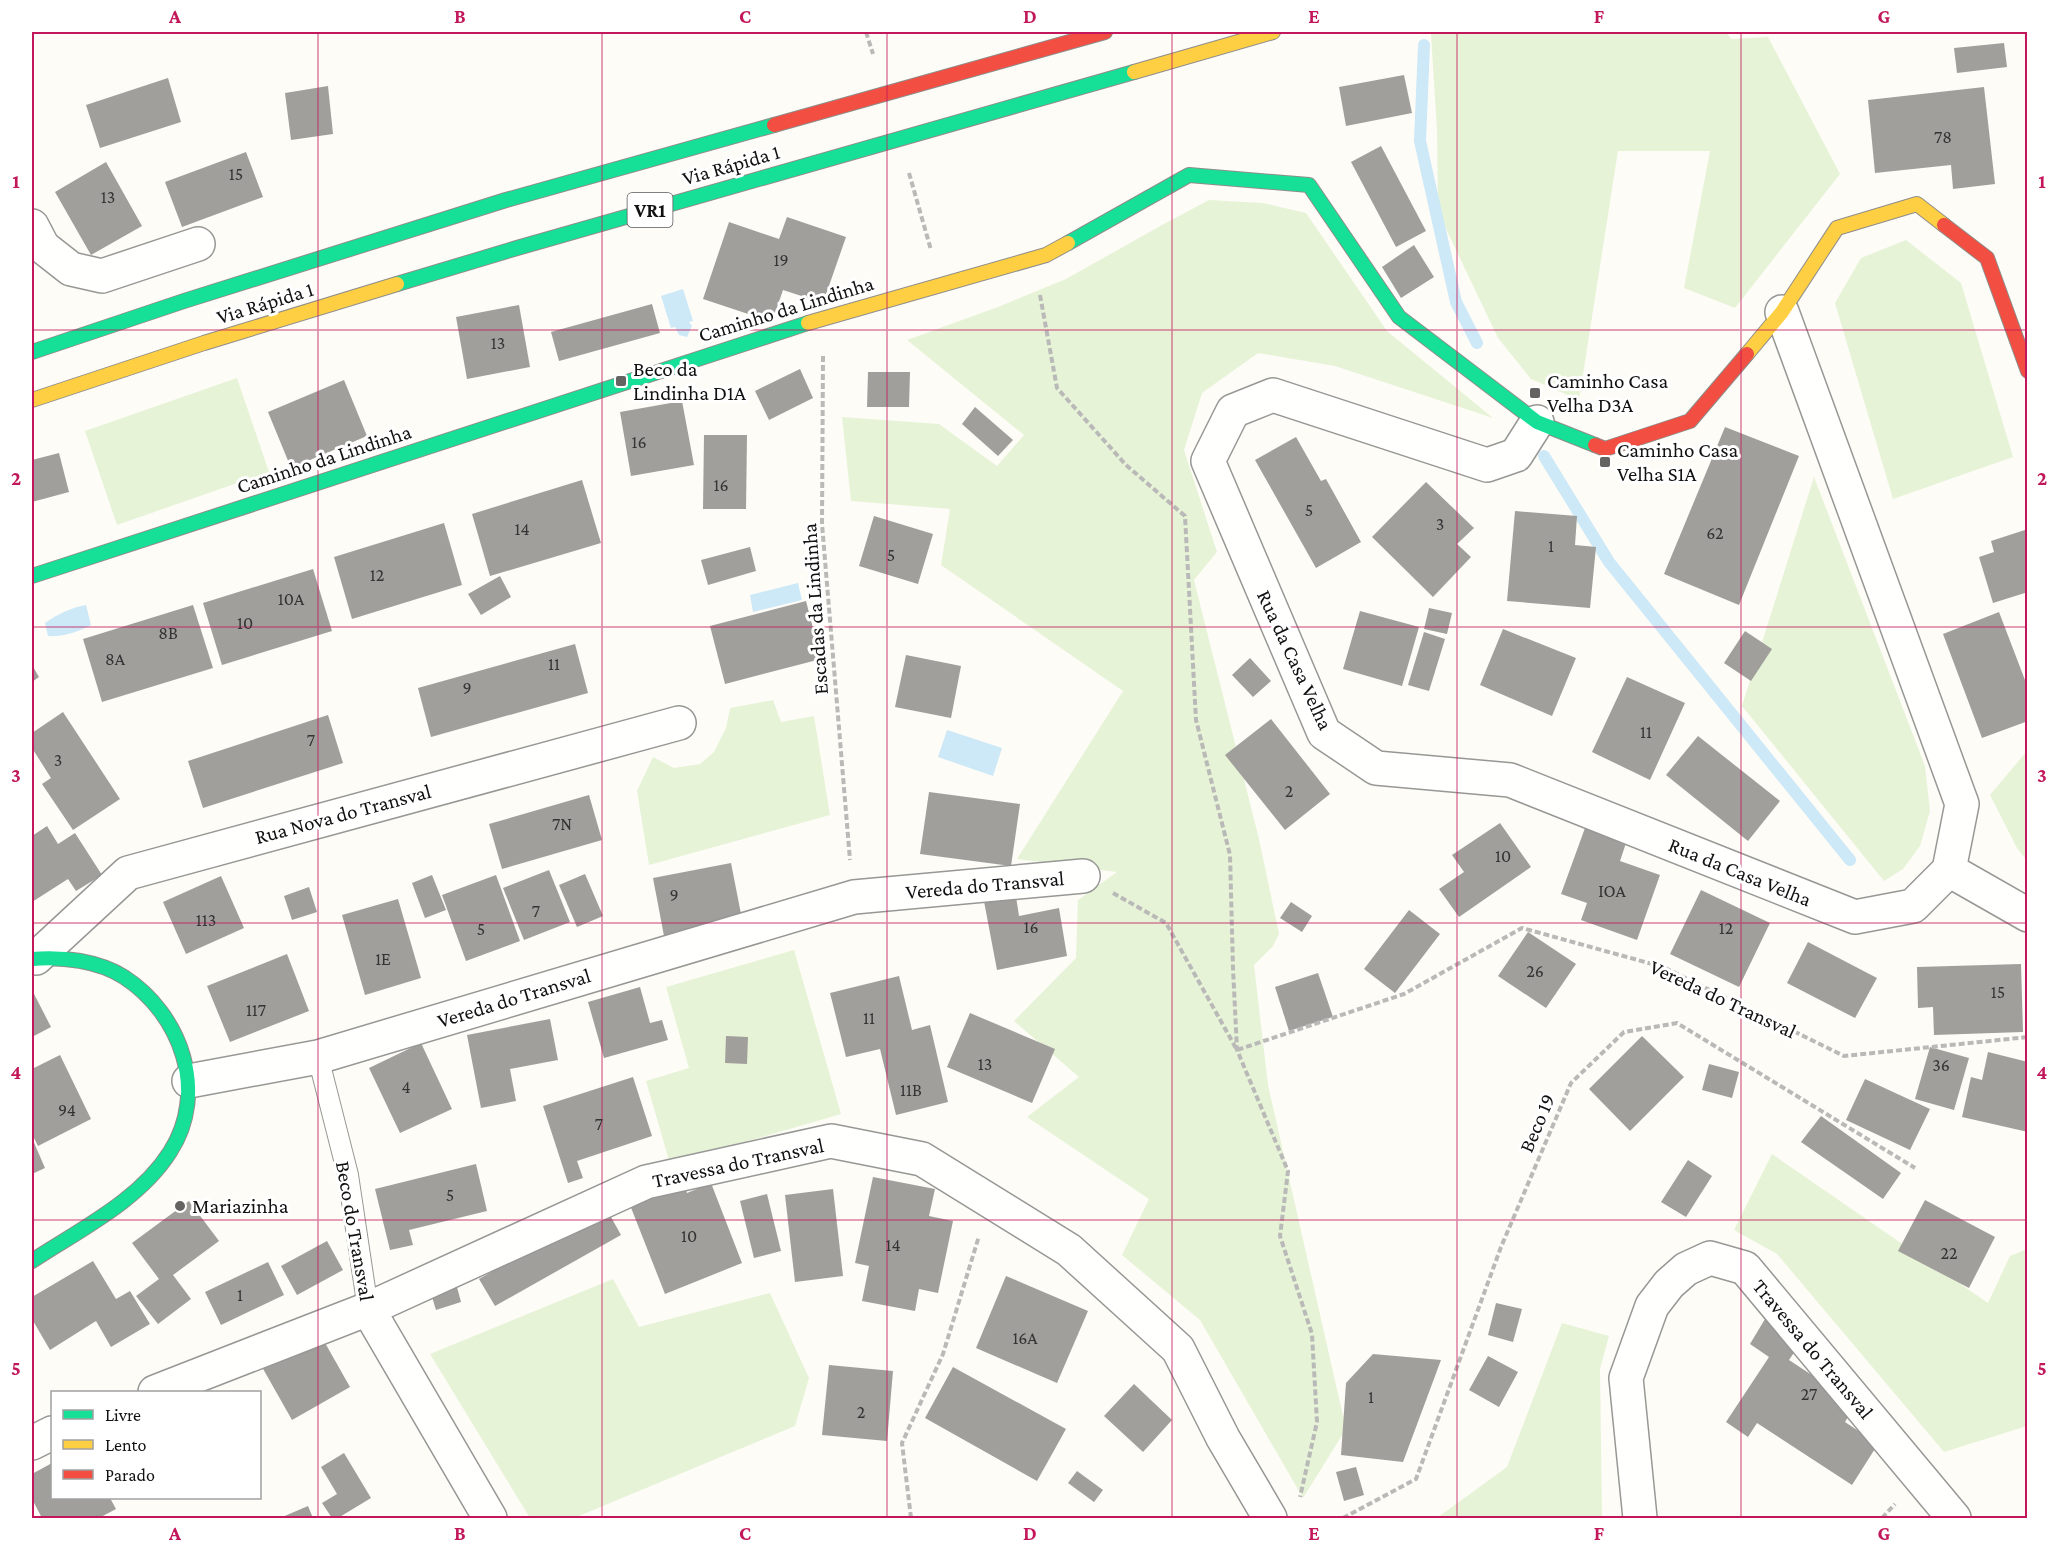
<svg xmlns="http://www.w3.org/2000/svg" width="2059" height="1550" font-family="'Crimson Pro',serif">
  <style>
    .green { fill: #e7f3d7 }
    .water { fill: #cde8f7 }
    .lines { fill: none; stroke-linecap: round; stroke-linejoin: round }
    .stream { stroke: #cde8f7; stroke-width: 12 }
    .building { fill: #a19f9c }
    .lane-casing { stroke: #979795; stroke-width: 22 }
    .street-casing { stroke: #979795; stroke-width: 36 }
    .fast-casing { stroke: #8e8d8b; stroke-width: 16 }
    .slow-casing { stroke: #8e8d8b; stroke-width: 16 }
    .jam-casing { stroke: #8e8d8b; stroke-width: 16 }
    .path { stroke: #b9b9b8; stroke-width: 4; stroke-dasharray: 6 3; stroke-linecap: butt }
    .lane { stroke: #fffffe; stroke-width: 20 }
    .street { stroke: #fffffe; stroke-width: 33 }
    .fast { stroke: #16e098; stroke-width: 14 }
    .slow { stroke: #ffcf43; stroke-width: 14 }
    .jam { stroke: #f24e42; stroke-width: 14 }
    .grid { fill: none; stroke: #c2185b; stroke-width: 1.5; stroke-opacity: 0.55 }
    .poi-dot { fill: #646362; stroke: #fff; stroke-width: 2 }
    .labels { text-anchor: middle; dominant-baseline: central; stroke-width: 6; stroke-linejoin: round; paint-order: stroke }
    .number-label { font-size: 18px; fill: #353434 }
    .shield { fill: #fff; stroke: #585858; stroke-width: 1.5 }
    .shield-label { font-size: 20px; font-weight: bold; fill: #111 }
    .street-label { font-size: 21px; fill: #111; stroke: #fff }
    .poi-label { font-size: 21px; fill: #111; stroke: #fff; text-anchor: start }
    .neatline { fill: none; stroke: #c2185b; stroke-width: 2 }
    .grid-label { font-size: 20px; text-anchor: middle; font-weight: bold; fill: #c2185b }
  </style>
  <rect width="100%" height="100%" fill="#fdfcf7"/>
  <g class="green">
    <path d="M1442 32H1726L1731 39 1768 37 1840 174 1735 308 1684 288 1710 151H1618L1579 400 1531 379 1498 338 1438 212 1437 130 1431 34Z"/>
    <path d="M1209 200 1263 203 1306 213 1387 331 1493 418 1335 366 1258 353 1202 393 1184 450 1217 552 1194 580 1259 839 1279 934 1273 946 1254 965 1268 1085 1346 1429 1303 1498 1200 1320 1122 1255 1149 1199 1027 1117 1079 1077 1014 1021 1076 958 1078 900 1117 872 1017 859 1123 691 941 565 950 509 851 501 842 417 939 424 997 466 1024 435 907 340 998 307 1066 279 1162 225Z"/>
    <path d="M1906 240 1961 283 2013 457 1893 499 1835 303 1861 258Z"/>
    <path d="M237 378 269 472 117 525 85 431Z"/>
    <path d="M1814 477 1925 766 1930 811 1920 846 1903 869 1884 881 1742 706Z"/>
    <path d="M773 700 781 722 814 716 830 815 649 865 637 791 653 757 674 768 700 764 714 752 726 728 730 708Z"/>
    <path d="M2027 751V861L2017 848 1990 795Z"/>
    <path d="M794 950 841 1114 670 1164 646 1081 689 1068 666 987Z"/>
    <path d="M1772 1154 1988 1303 2010 1256 2027 1249V1426L1944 1452 1777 1254 1734 1230Z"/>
    <path d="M613 1279 639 1327 770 1293 809 1378 795 1426 574 1518H530L430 1354Z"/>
    <path d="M1562 1323 1609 1336 1600 1369 1602 1518H1432L1441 1515 1507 1467Z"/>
  </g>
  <g class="water">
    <path d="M683 289 693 321 689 322 692 326 687 337 679 335 675 327 671 328 661 296Z"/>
    <path d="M798 583 802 600 753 612 750 595Z"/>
    <path d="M86 605 91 625C78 632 63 637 48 636L45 623C58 614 70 608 86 605Z"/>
    <path d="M947 730 1002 748 993 776 938 757Z"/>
  </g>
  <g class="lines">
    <g class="stream">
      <path d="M1424 45 1420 141 1456 302 1477 343"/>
      <path d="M1544 456 1609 562 1850 860"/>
    </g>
  </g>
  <g class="building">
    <path d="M2004 43 2007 67 1957 73 1954 48Z"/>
    <path d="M1404 75 1412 113 1346 126 1339 87Z"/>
    <path d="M168 78 181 122 100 148 86 105Z"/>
    <path d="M328 86 333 134 291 140 285 93Z"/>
    <path d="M1984 87 1995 184 1953 189 1951 165 1875 173 1868 100Z"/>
    <path d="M1381 146 1426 231 1396 247 1351 162Z"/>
    <path d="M246 152 263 197 182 227 165 182Z"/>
    <path d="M106 162 142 226 91 255 55 192Z"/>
    <path d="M787 217 846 237 823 303 783 290 772 322 703 299 729 222 779 239Z"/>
    <path d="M1414 245 1434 277 1401 298 1382 267Z"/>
    <path d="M652 304 660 333 559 361 551 332Z"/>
    <path d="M519 305 530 367 467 379 456 317Z"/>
    <path d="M800 369 813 398 769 420 755 391Z"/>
    <path d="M868 372H910L909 407H867Z"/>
    <path d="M344 380 367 436 291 468 268 412Z"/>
    <path d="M682 401 694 465 631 476 620 412Z"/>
    <path d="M975 407 1013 440 998 456 962 424Z"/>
    <path d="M1725 427 1799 456 1739 605 1664 574Z"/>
    <path d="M704 435H747L746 509H703Z"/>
    <path d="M1296 437 1321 481 1326 479 1361 542 1316 568 1255 460Z"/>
    <path d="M59 453 69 492 32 502V460Z"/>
    <path d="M582 480 601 543 490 576 472 514Z"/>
    <path d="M1426 482 1474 528 1457 544 1471 557 1433 597 1372 537Z"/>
    <path d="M1515 511 1577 516 1575 545 1596 547 1590 608 1507 601Z"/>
    <path d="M874 516 933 534 918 584 859 566Z"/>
    <path d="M444 523 462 585 352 619 334 557Z"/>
    <path d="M2028 529V592L1993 603 1979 557 1994 552 1991 541Z"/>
    <path d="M750 547 756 571 708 585 701 560Z"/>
    <path d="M313 569 332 631 222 665 203 603Z"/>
    <path d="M500 576 511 597 481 615 468 594Z"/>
    <path d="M806 601 821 659 725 684 710 626Z"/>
    <path d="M193 605 213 668 102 702 83 639Z"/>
    <path d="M1429 608 1452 613 1447 634 1424 629Z"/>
    <path d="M1360 611 1419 627 1402 686 1343 669Z"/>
    <path d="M1999 612 2028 688V721L1982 738 1943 634Z"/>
    <path d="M1503 629 1576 658 1552 716 1480 685Z"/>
    <path d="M1745 631 1772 649 1751 681 1724 663Z"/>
    <path d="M1424 632 1445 639 1429 691 1408 685Z"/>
    <path d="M575 644 588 693 431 737 418 688Z"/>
    <path d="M906 655 961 666 951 718 895 707Z"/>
    <path d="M1250 658 1271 681 1253 697 1232 675Z"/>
    <path d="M32 665 39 677 32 682Z"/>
    <path d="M1627 677 1685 703 1650 780 1592 752Z"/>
    <path d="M63 712 120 799 73 830 42 784 51 778 32 748V733Z"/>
    <path d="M328 715 343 763 203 808 188 761Z"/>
    <path d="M1271 719 1330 794 1285 830 1225 755Z"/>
    <path d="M1698 736 1780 801 1748 841 1666 775Z"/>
    <path d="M929 792 1020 804 1011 866 920 854Z"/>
    <path d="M589 795 602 840 502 869 489 824Z"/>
    <path d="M1500 823 1531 867 1459 917 1439 889 1464 872 1452 855Z"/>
    <path d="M47 826 58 844 75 833 102 875 76 891 68 879 32 902V836Z"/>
    <path d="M1585 828 1626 843 1620 861 1660 875 1637 940 1581 920 1587 903 1561 894Z"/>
    <path d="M731 863 742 919 664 936 653 878Z"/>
    <path d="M549 870 570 922 524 940 503 888Z"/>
    <path d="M585 874 603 916 577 927 559 885Z"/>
    <path d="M432 875 446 910 425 918 412 883Z"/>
    <path d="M496 875 520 941 466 961 442 895Z"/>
    <path d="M221 876 244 928 186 954 163 902Z"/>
    <path d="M309 887 317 912 292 920 284 896Z"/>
    <path d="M1015 890 1019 916 1059 908 1067 956 997 970 983 896Z"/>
    <path d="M1701 890 1770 923 1739 987 1670 954Z"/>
    <path d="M398 899 421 978 365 995 342 915Z"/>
    <path d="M1291 902 1312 916 1302 932 1280 918Z"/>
    <path d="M1409 910 1440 934 1395 993 1364 969Z"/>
    <path d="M1528 932 1576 964 1546 1008 1498 976Z"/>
    <path d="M1808 942 1877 978 1855 1018 1787 983Z"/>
    <path d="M287 954 309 1011 230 1042 207 986Z"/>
    <path d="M2021 964 2023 1032 1934 1035 1933 1007 1918 1008 1917 967Z"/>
    <path d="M1318 973 1333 1017 1289 1031 1275 987Z"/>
    <path d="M899 976 912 1030 930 1025 948 1102 896 1115 880 1049 846 1057 830 993Z"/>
    <path d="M640 987 650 1023 662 1020 668 1040 604 1058 588 1002Z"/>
    <path d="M32 990 51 1027 32 1037Z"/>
    <path d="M970 1013 1055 1049 1032 1103 947 1067Z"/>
    <path d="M550 1019 558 1060 510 1069 516 1101 481 1108 467 1035Z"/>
    <path d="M726 1036 748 1037 747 1064 725 1063Z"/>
    <path d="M1642 1036 1684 1077 1630 1131 1589 1089Z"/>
    <path d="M421 1043 452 1109 400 1133 369 1068Z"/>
    <path d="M1930 1047 1969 1058 1954 1110 1915 1099Z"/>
    <path d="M1988 1052 2028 1062V1132L1962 1117 1971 1077 1982 1080Z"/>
    <path d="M60 1055 91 1119 38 1146 32 1134V1069Z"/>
    <path d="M1709 1064 1739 1072 1732 1098 1702 1090Z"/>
    <path d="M633 1077 652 1136 577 1161 583 1178 568 1183 543 1106Z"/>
    <path d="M1865 1079 1930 1109 1910 1150 1846 1120Z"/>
    <path d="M1821 1116 1901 1173 1883 1199 1801 1142Z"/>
    <path d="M32 1138 45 1168 32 1174Z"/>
    <path d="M1688 1160 1712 1176 1686 1217 1661 1202Z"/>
    <path d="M476 1164 487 1211 409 1230 413 1245 390 1250 375 1189Z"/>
    <path d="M873 1177 935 1189 929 1216 953 1221 938 1293 919 1289 915 1311 862 1301 869 1266 855 1263Z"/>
    <path d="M681 1179 687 1193 711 1183 742 1263 665 1294 628 1200Z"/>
    <path d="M833 1189 843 1276 795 1282 785 1195Z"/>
    <path d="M767 1194 781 1251 754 1258 740 1201Z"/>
    <path d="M1925 1200 1995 1237 1969 1288 1898 1251Z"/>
    <path d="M189 1201 219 1241 173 1275 191 1299 158 1324 136 1296 159 1279 132 1243Z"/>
    <path d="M606 1208 621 1235 495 1306 479 1279Z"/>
    <path d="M327 1241 343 1270 297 1295 281 1266Z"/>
    <path d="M93 1261 116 1299 130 1291 150 1324 111 1347 96 1321 50 1350 32 1319V1297Z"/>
    <path d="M268 1262 284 1295 221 1325 205 1292Z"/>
    <path d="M454 1276 461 1302 436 1310 428 1284Z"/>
    <path d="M1006 1276 1088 1311 1057 1383 976 1348Z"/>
    <path d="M1496 1303 1522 1309 1513 1342 1488 1335Z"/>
    <path d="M1765 1319 1801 1342 1789 1360 1856 1404 1845 1422 1878 1444 1852 1485 1757 1423 1748 1437 1726 1422 1769 1357 1750 1344Z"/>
    <path d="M320 1334 350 1387 292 1420 262 1367Z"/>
    <path d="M1373 1354 1441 1360 1403 1462 1341 1455 1346 1383Z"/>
    <path d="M1488 1356 1518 1372 1499 1407 1469 1390Z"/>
    <path d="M829 1365 893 1371 887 1441 822 1435Z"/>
    <path d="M953 1367 1066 1429 1037 1481 925 1418Z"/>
    <path d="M1134 1384 1172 1420 1143 1452 1104 1416Z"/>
    <path d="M344 1453 371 1498 338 1518H332L322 1503 337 1494 321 1467Z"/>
    <path d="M52 1463V1498H110L116 1509 99 1518H42L32 1499V1474Z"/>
    <path d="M1356 1467 1364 1495 1344 1501 1336 1472Z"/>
    <path d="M1077 1471 1103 1490 1094 1502 1068 1483Z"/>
    <path d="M308 1506 313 1518H280Z"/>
  </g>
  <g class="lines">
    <g class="lane-casing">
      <path id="lane" d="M318 1057 348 1175 368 1309"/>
    </g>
    <g class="street-casing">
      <g id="street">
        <path d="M32 226 43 247 71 269 102 276 198 244"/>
        <path d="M1537 422 1516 455 1487 465 1273 395 1233 411 1208 461 1324 733 1376 768 1510 780 1855 917 1913 906 1949 870 1962 804 1782 312"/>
        <path d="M1949 870 2028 915"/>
        <path d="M36 958 128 873 679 723"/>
        <path d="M189 1081 318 1057 854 897 1083 876"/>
        <path d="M368 1309 490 1518"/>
        <path d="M155 1392 368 1309 646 1182 831 1141 922 1159 1069 1250 1178 1349 1223 1438 1270 1518"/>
        <path d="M32 1443 52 1433"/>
        <path d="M1640 1518 1626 1378 1652 1306 1669 1284 1686 1269 1710 1258 1745 1268 1954 1518"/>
      </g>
    </g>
    <g class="fast-casing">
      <g id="fast">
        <path d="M1068 243 1189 175 1309 185 1399 317 1537 422 1595 445"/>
        <path d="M397 284 517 248 1134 72"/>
        <path d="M32 352 184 301 506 200 774 125"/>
        <path d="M32 576 808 323"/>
        <path d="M32 959C62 956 99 961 124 977 181 1014 209 1092 170 1152 139 1201 79 1230 32 1261"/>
      </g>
    </g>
    <g class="slow-casing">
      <g id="slow">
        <path d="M1134 72 1273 32"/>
        <path d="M808 323 1046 255 1068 243"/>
        <path d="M1747 354 1782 312 1837 228 1917 204 1944 225"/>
        <path d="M32 400 204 343 397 284"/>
      </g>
    </g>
    <g class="jam-casing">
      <g id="jam">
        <path d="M774 125 1105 32"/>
        <path d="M1944 225 1987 258 2028 371"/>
        <path d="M1595 445 1605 449 1690 421 1747 354"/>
      </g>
    </g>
    <g class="path">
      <path d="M866 32 873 54"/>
      <path d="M909 173 931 250"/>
      <path d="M1040 295 1057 388 1126 465 1185 516 1196 720 1230 855 1233 968 1237 1050 1288 1171 1280 1236 1312 1334 1317 1422 1300 1497"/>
      <path d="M823 356 822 524 850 860"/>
      <path d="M1113 893 1166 923 1237 1050 1404 994 1522 928 1663 967 1844 1056 2028 1037"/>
      <path d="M911 1518 902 1443 943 1354 979 1236"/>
      <path d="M1343 1518 1416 1479 1501 1247 1571 1083 1624 1032 1677 1023 1915 1168"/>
      <path d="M1882 1518 1895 1504"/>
    </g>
    <use href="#lane" class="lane"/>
    <use href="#street" class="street"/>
    <use href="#fast" class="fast"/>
    <use href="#slow" class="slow"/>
    <use href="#jam" class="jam"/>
  </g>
  <path class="grid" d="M318 32V1518M602 32V1518M887 32V1518M1172 32V1518M1457 32V1518M1741 32V1518M32 330H2028M32 627H2028M32 923H2028M32 1220H2028"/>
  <g class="poi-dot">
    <rect x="615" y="375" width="12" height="12" rx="3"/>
    <rect x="1529" y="387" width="12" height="12" rx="3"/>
    <rect x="1599" y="456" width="12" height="12" rx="3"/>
    <circle cx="180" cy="1206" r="6"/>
  </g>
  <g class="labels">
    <g class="number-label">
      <text x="1943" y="137">78</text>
      <text x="236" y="174">15</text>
      <text x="108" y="197">13</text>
      <text x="781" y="260">19</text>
      <text x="498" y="343">13</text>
      <text x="639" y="442">16</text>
      <text x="721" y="485">16</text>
      <text x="1309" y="510">5</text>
      <text x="1440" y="524">3</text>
      <text x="522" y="529">14</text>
      <text x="1715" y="533">62</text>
      <text x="1551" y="546">1</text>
      <text x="891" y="555">5</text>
      <text x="377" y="575">12</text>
      <text x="291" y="599">10A</text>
      <text x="245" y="623">10</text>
      <text x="168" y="633">8B</text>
      <text x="115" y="659">8A</text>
      <text x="554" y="664">11</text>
      <text x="467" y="688">9</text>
      <text x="1646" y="732">11</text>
      <text x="311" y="740">7</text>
      <text x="58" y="760">3</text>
      <text x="1289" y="791">2</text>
      <text x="562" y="824">7N</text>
      <text x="1503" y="856">10</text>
      <text x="1612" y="891">IOA</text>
      <text x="674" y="895">9</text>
      <text x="536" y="911">7</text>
      <text x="206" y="920">113</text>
      <text x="1031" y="927">16</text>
      <text x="1726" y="928">12</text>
      <text x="481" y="929">5</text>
      <text x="383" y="959">1E</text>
      <text x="1535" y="971">26</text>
      <text x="1998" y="992">15</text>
      <text x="256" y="1010">117</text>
      <text x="869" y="1018">11</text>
      <text x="985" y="1064">13</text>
      <text x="1941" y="1065">36</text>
      <text x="406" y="1087">4</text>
      <text x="911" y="1090">11B</text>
      <text x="67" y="1110">94</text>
      <text x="599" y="1124">7</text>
      <text x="450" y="1195">5</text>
      <text x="689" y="1236">10</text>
      <text x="893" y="1245">14</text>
      <text x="1949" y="1253">22</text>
      <text x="240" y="1295">1</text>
      <text x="1025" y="1338">16A</text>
      <text x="1809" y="1394">27</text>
      <text x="1371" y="1397">1</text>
      <text x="861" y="1412">2</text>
    </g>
    <rect class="shield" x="627.5" y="193" width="45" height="34" rx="4.5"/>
    <g class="shield-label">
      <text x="650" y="210">VR1</text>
    </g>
    <g class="street-label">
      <text transform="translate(731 165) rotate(-16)">Via Rápida 1</text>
      <text transform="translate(265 303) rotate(-17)">Via Rápida 1</text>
      <text transform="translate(786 309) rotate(-17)">Caminho da Lindinha</text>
      <text transform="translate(324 459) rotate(-18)">Caminho da Lindinha</text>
      <text transform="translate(815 609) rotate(-94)">Escadas da Lindinha</text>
      <text transform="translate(1295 660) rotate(65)">Rua da Casa Velha</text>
      <text transform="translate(343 814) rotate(-15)">Rua Nova do Transval</text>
      <text transform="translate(1740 872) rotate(22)">Rua da Casa Velha</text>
      <text transform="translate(985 885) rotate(-5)">Vereda do Transval</text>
      <text transform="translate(514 998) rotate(-17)">Vereda do Transval</text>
      <text transform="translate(1723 999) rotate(25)">Vereda do Transval</text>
      <text transform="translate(1537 1123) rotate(-67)">Beco 19</text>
      <text transform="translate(738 1163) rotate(-12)">Travessa do Transval</text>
      <text transform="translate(355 1231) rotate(80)">Beco do Transval</text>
      <text transform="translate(1813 1349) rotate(50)">Travessa do Transval</text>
    </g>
    <g class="poi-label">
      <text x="633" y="369">Beco da<tspan x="633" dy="24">Lindinha D1A</tspan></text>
      <text x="1547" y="381">Caminho Casa<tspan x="1547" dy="24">Velha D3A</tspan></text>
      <text x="1617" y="450">Caminho Casa<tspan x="1617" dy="24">Velha S1A</tspan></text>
      <text x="192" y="1206">Mariazinha</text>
    </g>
  </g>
  <rect width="2059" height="1550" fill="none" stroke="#ffffff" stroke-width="66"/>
  <rect x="51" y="1391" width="210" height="108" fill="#ffffff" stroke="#a0a0a0" stroke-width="1.5"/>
  <rect x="63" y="1410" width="30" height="9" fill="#16e098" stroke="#a0a0a0" stroke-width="1.5"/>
  <text x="105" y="1421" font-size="18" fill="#111111">Livre</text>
  <rect x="63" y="1440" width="30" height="9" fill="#ffcf43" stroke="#a0a0a0" stroke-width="1.5"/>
  <text x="105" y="1451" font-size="18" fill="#111111">Lento</text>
  <rect x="63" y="1470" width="30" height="9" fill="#f24e42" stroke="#a0a0a0" stroke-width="1.5"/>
  <text x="105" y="1481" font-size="18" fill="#111111">Parado</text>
  <rect x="33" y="33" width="1993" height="1484" class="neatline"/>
  <g class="grid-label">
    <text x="175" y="23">A</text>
    <text x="460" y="23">B</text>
    <text x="745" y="23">C</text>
    <text x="1030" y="23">D</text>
    <text x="1314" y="23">E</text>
    <text x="1599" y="23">F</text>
    <text x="1884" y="23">G</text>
    <text x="16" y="188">1</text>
    <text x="2042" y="188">1</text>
    <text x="16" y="485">2</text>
    <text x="2042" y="485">2</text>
    <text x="16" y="782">3</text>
    <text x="2042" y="782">3</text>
    <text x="16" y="1079">4</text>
    <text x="2042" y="1079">4</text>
    <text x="16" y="1375">5</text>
    <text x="2042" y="1375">5</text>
    <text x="175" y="1540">A</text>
    <text x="460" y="1540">B</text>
    <text x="745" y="1540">C</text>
    <text x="1030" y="1540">D</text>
    <text x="1314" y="1540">E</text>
    <text x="1599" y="1540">F</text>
    <text x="1884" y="1540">G</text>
  </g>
</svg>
